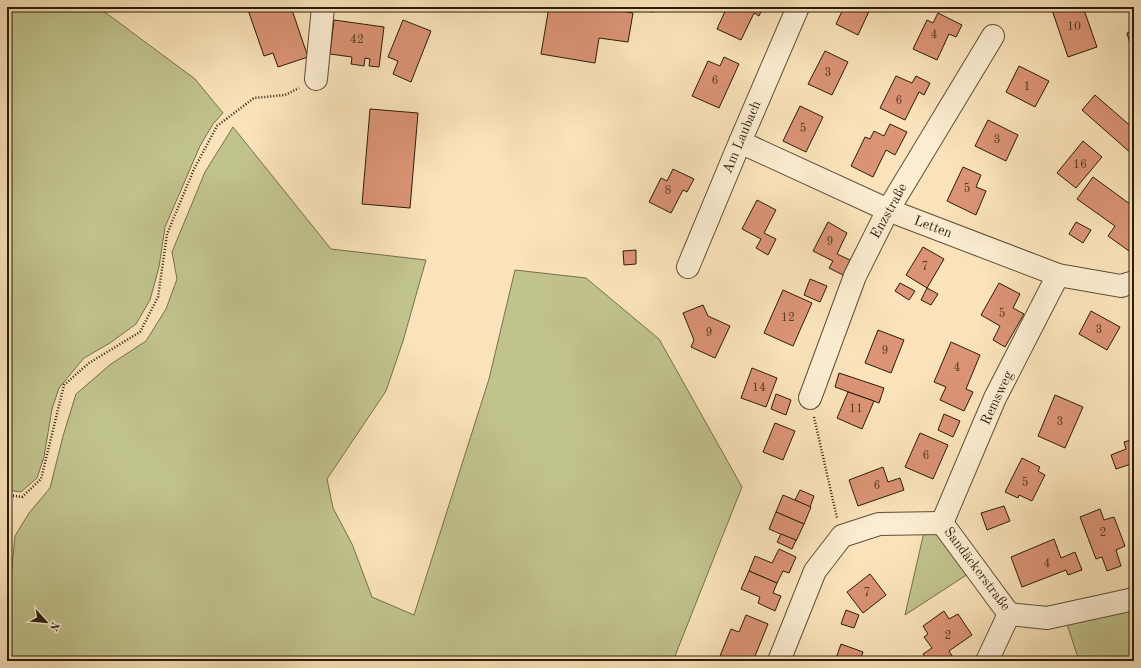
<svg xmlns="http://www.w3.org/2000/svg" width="1141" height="668" font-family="'Old Standard TT',serif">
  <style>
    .green { fill: #c1c38d; stroke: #76704b }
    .building { fill: #db9476; stroke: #2b1c09 }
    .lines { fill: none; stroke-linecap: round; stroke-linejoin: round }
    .minor-casing { stroke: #5f4e35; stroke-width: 24 }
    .path { stroke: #2b1c09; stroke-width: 2.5; stroke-dasharray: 1 2; stroke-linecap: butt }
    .minor { stroke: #fcedd2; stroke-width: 22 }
    .labels { text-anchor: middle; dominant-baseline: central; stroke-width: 3; stroke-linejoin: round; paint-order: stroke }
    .number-label { font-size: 12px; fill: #573a24 }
    .street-label { font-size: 14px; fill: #2b1c09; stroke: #fcedd2 }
  </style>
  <rect width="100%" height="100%" fill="#fae3ba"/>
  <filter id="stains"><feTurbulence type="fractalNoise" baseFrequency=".005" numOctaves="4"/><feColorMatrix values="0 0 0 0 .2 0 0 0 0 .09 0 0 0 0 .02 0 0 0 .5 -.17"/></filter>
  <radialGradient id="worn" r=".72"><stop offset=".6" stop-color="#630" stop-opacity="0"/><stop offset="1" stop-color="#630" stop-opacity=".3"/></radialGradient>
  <g class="green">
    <path d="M7 7H98L195 79 223 113 213 124 200 146 165 227 159 267 150 300 136 324 110 343 84 358 59 388 52 409 44 457 37 478 21 492 7 490Z"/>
    <path d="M233 127 331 249 426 260 403 341 386 391 327 479 333 508 352 544 372 597 414 615 489 379 515 270 586 278 659 339 742 487 673 661H7V599L9 598 15 536 29 513 50 488 63 436 76 394 111 364 146 341 166 309 177 279 172 252 205 172Z"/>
    <path d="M939 531 971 572 905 615 924 532Z"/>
    <path d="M1134 603V661H1079L1066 621Z"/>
  </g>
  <g class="building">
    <path d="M247 7H291L308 57 278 67 273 53 264 56Z"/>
    <path d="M549 7H596L633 13 628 42 599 38 595 63 541 54Z"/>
    <path d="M632 7H655L654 12 632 10Z"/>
    <path d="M727 7H763L759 16 754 13 741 40 717 29Z"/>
    <path d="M844 7H871L858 35 836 24Z"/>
    <path d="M1051 7H1083L1097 47 1068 57Z"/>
    <path d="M938 13 962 25 956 37 949 34 937 60 913 49 927 20 933 23Z"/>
    <path d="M334 20 384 27 379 67 369 66 370 59 365 58 364 66 351 64 352 57 330 54Z"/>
    <path d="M403 20 431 31 411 82 393 74 398 61 388 57Z"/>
    <path d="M1134 31V58L1127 33Z"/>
    <path d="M825 51 848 62 832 95 808 84Z"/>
    <path d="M724 57 739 64 719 108 692 96 708 61 720 66Z"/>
    <path d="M1019 66 1049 81 1035 107 1006 92Z"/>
    <path d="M896 76 912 83 916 76 930 83 924 95 919 92 905 120 880 108Z"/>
    <path d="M1095 95 1134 129V152L1132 154 1082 110Z"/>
    <path d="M800 106 823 117 806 152 783 141Z"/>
    <path d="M370 109 418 113 410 208 362 204Z"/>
    <path d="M988 120 1018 135 1006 161 975 146Z"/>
    <path d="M890 124 907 132 895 155 886 150 873 177 851 166 865 137 870 139 874 131 884 136Z"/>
    <path d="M1083 141 1102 157 1076 188 1057 173Z"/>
    <path d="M963 167 981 175 976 187 986 191 976 215 947 201Z"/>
    <path d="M673 169 694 179 687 192 683 190 671 213 649 202 661 178 667 181Z"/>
    <path d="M1093 177 1134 207V244L1129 251 1108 236 1115 226 1077 199Z"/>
    <path d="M757 200 776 210 764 233 776 239 768 255 756 248 761 239 742 229Z"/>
    <path d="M828 222 847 233 837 254 850 260 843 275 829 268 833 261 813 251Z"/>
    <path d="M1076 222 1091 230 1083 243 1069 234Z"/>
    <path d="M923 247 944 259 927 288 906 275Z"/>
    <path d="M636 250V264L624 265 623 251Z"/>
    <path d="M810 279 827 286 820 302 804 295Z"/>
    <path d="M900 283 915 291 909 300 895 291Z"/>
    <path d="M999 283 1020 294 1013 308 1024 314 1005 347 993 340 1000 326 981 315Z"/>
    <path d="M927 288 938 294 931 305 921 300Z"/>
    <path d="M783 290 812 303 793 346 764 333Z"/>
    <path d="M703 305 708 316 730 326 715 358 691 347 694 340 683 313Z"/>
    <path d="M1091 311 1120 327 1107 350 1079 334Z"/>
    <path d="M878 330 904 340 891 373 865 363Z"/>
    <path d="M951 342 980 355 966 389 973 392 964 411 940 400 946 387 934 382Z"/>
    <path d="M752 368 777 378 766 407 741 398Z"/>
    <path d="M839 373 884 388 879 403 835 387Z"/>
    <path d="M848 392 874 401 862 429 837 418Z"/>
    <path d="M776 394 791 400 786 415 771 409Z"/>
    <path d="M1055 395 1083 407 1065 448 1038 436Z"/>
    <path d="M944 414 960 421 953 437 938 430Z"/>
    <path d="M775 423 795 431 783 460 763 452Z"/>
    <path d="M920 433 948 445 933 479 905 467Z"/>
    <path d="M1134 439V463L1116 469 1111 455 1126 449 1124 442Z"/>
    <path d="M1022 458 1040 467 1038 471 1045 475 1032 501 1019 495 1018 498 1005 492Z"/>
    <path d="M883 467 888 482 900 478 904 490 858 506 849 480Z"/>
    <path d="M800 490 814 496 810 507 795 500Z"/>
    <path d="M783 495 811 507 804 524 776 512Z"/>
    <path d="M1004 506 1010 521 987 530 981 513Z"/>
    <path d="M1100 509 1104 520 1114 517 1125 546 1116 550 1121 566 1107 571 1102 557 1096 559 1080 517Z"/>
    <path d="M776 512 804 524 796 541 769 529Z"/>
    <path d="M781 534 796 540 792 549 777 542Z"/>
    <path d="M1054 539 1061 558 1075 552 1082 570 1068 575 1066 570 1022 587 1011 557Z"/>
    <path d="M779 549 796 557 789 573 783 571 777 583 749 571 755 556 772 563Z"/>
    <path d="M749 571 777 583 773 593 781 596 775 611 758 603 760 597 741 589Z"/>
    <path d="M870 574 886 595 863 613 847 592Z"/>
    <path d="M846 610 859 615 854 628 841 624Z"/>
    <path d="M944 611 949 619 958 614 972 635 949 651 954 659 952 661H928L923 654 932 648 924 637 928 634 923 626Z"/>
    <path d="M746 615 768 624 753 661H718L731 629 739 632Z"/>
    <path d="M841 644 863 652 860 661H835Z"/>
  </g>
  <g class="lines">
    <g class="minor-casing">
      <g id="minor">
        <path d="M316 79 323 7"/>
        <path d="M740 142 888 210 1058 275 1121 286 1134 282"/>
        <path d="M688 267 740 142 798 7"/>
        <path d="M810 398 855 276 888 210 993 36"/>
        <path d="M942 523 995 398 1058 275"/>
        <path d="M942 523 1009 614 1047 618 1134 599"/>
        <path d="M779 661 815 571 842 536 879 524 942 523"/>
        <path d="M987 661 1009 614"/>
      </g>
    </g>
    <g class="path">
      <path d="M814 417 837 518"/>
      <path d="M7 495 22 497 41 479 64 385 89 363 140 332 158 297 167 234 194 169 217 126 254 98 285 95 299 88"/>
    </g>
    <use href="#minor" class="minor"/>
  </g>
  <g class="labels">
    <g class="number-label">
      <text x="1074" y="27">10</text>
      <text x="934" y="35">4</text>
      <text x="357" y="40">42</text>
      <text x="828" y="73">3</text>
      <text x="715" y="81">6</text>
      <text x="1027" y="87">1</text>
      <text x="899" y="101">6</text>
      <text x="803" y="129">5</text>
      <text x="997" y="140">3</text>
      <text x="1080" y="165">16</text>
      <text x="967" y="189">5</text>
      <text x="668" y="191">8</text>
      <text x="830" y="242">9</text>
      <text x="925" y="267">7</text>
      <text x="1002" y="314">5</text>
      <text x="788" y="318">12</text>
      <text x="1099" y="330">3</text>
      <text x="709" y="333">9</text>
      <text x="885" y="351">9</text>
      <text x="957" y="368">4</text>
      <text x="759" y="388">14</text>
      <text x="856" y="409">11</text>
      <text x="1060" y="422">3</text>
      <text x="926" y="456">6</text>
      <text x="1025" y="483">5</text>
      <text x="877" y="486">6</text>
      <text x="1103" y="533">2</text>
      <text x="1047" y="564">4</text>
      <text x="867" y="593">7</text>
      <text x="948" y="636">2</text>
    </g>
    <g class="street-label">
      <text transform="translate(742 137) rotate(-67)">Am Laubach</text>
      <text transform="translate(889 211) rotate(-61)">Enzstraße</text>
      <text transform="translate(933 227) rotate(21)">Letten</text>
      <text transform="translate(997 398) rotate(-65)">Remsweg</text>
      <text transform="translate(977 569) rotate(53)">Sandäckerstraße</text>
    </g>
  </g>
  <rect width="1141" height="668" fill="none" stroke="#fae3ba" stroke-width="24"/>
  <rect x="8" y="8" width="1125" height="652" fill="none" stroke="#2b1c09" stroke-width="2"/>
  <rect x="12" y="12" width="1117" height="644" fill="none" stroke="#2b1c09"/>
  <g transform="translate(46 622) rotate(117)" stroke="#fcedd2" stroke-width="3" paint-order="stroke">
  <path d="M0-3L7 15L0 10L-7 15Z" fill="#2b1c09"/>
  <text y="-6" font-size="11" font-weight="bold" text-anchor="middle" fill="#2b1c09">N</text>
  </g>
  <rect width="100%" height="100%" filter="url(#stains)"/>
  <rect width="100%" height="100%" fill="url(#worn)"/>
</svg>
